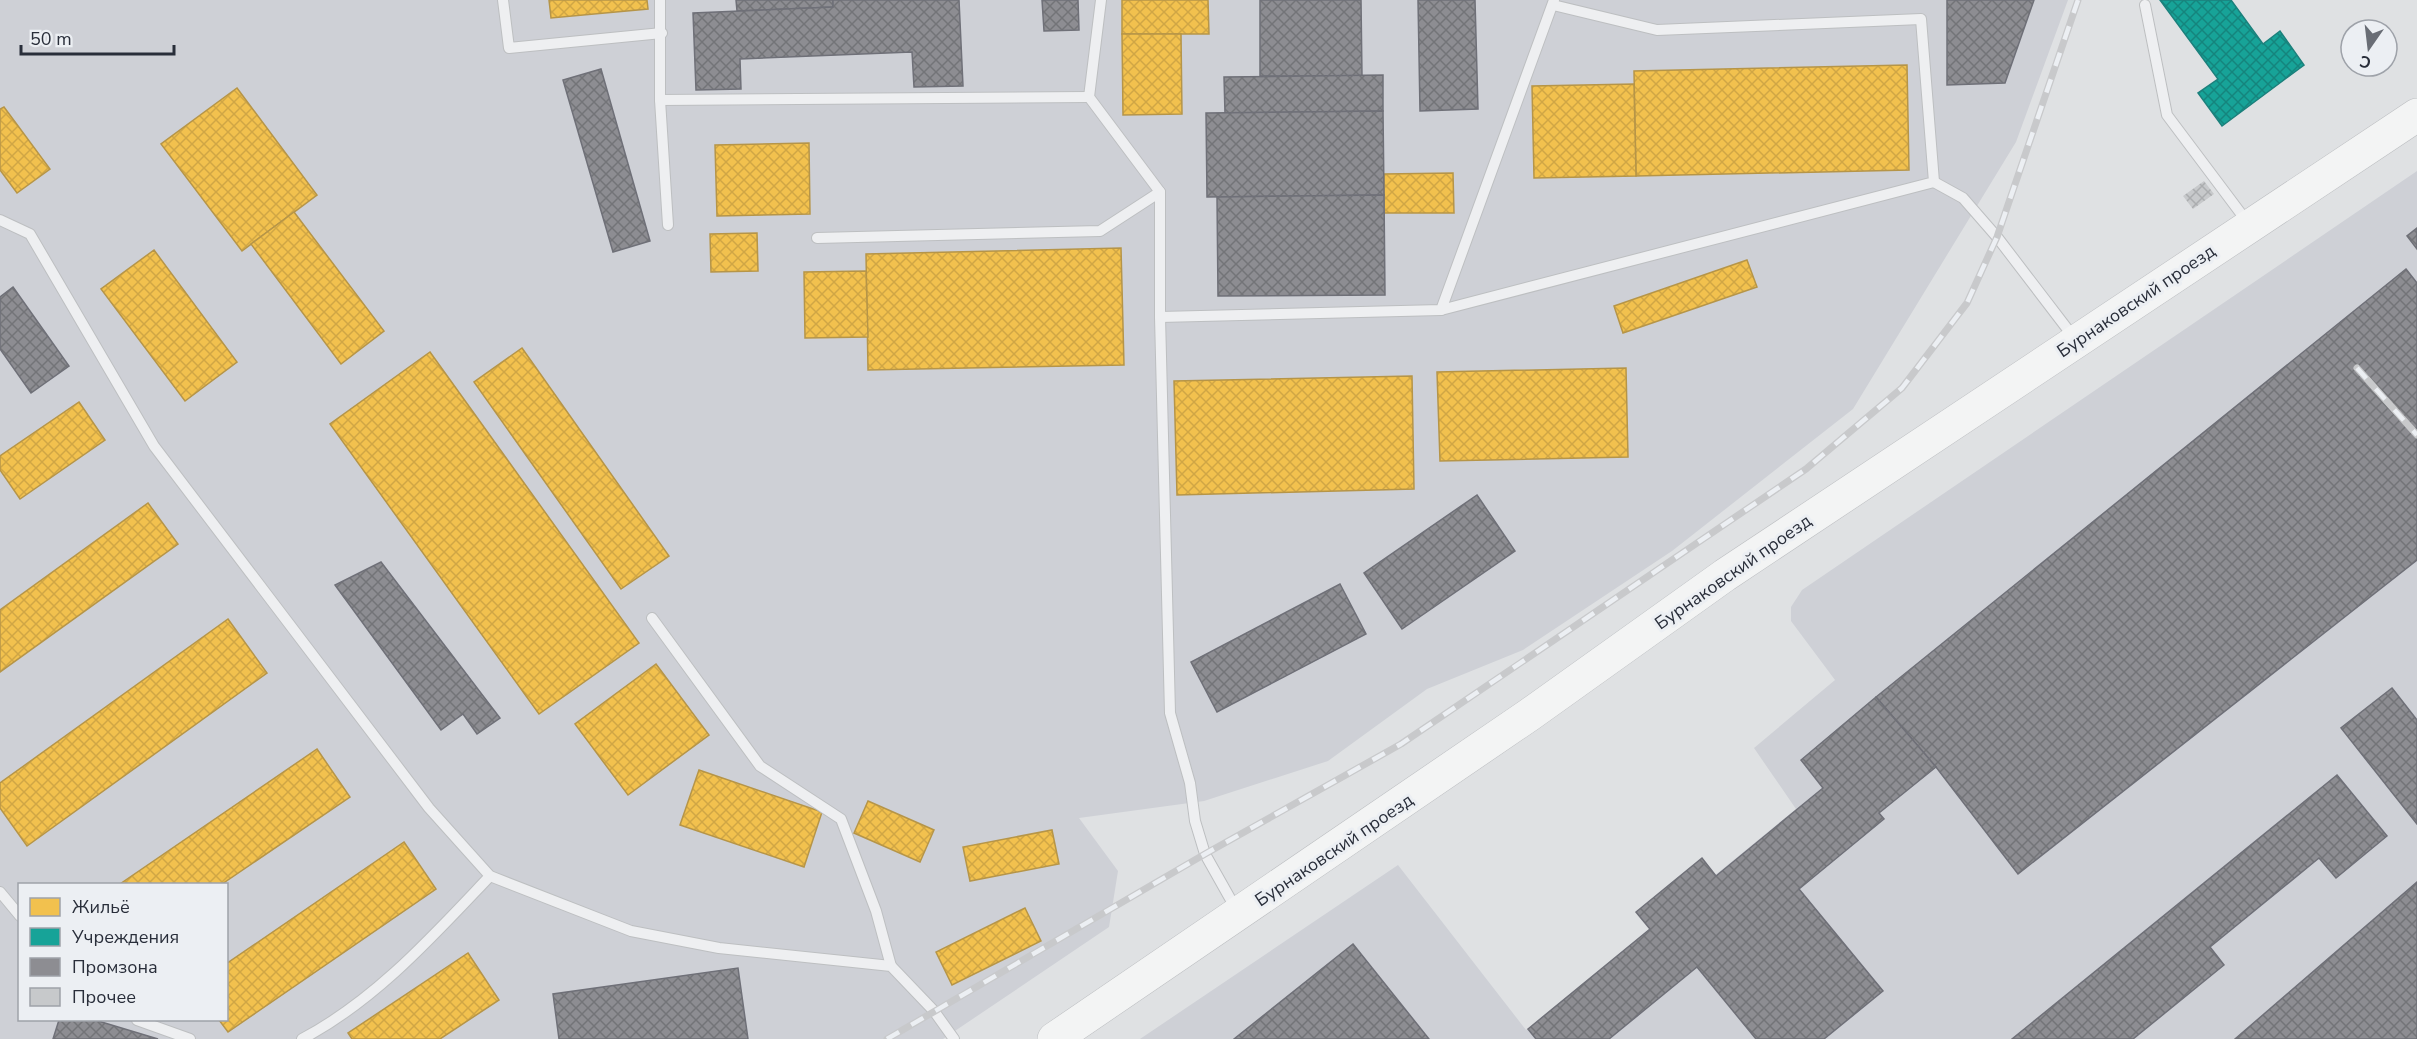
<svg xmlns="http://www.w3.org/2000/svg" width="2417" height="1039" font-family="'Nunito Sans',sans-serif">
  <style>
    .built { fill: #ced0d6; fill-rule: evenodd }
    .homes { fill: url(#homes-cross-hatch); stroke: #b69548; stroke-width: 1.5 }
    .public { fill: url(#public-cross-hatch); stroke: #1c807c; stroke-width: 1.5 }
    .industry { fill: url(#industry-cross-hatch); stroke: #6f7078; stroke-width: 1.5 }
    .building { fill: url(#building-cross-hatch) }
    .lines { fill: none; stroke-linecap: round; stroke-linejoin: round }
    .service-casing { stroke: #bdbfc1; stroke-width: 12 }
    .primary-casing { stroke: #bcbec1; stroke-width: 34 }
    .service { stroke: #eeeff1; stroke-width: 10 }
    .primary { stroke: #f3f4f4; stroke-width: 33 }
    .rail-casing { stroke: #c8c9cb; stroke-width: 7 }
    .rail { stroke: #eceff3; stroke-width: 4.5; stroke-dasharray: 14; stroke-linecap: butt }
    .labels { text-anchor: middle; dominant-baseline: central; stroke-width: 6; stroke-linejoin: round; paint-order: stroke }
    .street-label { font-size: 18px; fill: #292e3a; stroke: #eceff3 }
  </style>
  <defs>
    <pattern id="homes-cross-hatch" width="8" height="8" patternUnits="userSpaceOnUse" patternTransform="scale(1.5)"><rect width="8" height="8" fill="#f2c14e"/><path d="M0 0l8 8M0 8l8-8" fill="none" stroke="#d0a645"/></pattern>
    <pattern id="public-cross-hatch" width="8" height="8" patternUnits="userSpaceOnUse" patternTransform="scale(1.5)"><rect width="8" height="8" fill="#17a398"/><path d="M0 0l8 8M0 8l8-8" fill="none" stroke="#15857d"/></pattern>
    <pattern id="industry-cross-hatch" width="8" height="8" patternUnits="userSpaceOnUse" patternTransform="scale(1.5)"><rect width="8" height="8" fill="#8d8d92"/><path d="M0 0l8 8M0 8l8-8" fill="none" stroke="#737478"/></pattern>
    <pattern id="building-cross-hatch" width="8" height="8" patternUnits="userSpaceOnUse" patternTransform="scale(1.5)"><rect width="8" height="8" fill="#c7c9cb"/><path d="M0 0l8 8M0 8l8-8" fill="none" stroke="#abadaf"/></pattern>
  </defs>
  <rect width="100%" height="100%" fill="#dfe1e3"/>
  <g class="built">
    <path d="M0 0H2068L2016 142 1853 409 1672 551 1523 650 1427 689 1328 761 1204 801 1079 818 1118 871 1109 927 943 1039H0ZM20 884H226V1020H20Z"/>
    <path d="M2417 171V1039H1140L1398 865 1526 1030 1796 809 1754 748 1835 680 1791 621V607L1802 590Z"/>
  </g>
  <g class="homes">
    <path d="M549 0H647L648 9 551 18Z"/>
    <path d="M1122 0H1208L1209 34H1122Z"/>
    <path d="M1122 34H1181L1182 114 1123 115Z"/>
    <path d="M1907 65 1909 170 1636 176 1634 71Z"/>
    <path d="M1634 84 1636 176 1534 178 1532 86Z"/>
    <path d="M237 88 317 195 242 251 161 144Z"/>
    <path d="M4 107 50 169 17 193 0 170V109Z"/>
    <path d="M809 143 810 214 717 216 715 145Z"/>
    <path d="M1453 173 1454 213H1384V174Z"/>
    <path d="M294 212 384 331 341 364 251 244Z"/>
    <path d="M757 233 758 271 711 272 710 234Z"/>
    <path d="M1121 248 1124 365 868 370 866 254Z"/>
    <path d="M154 250 237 362 185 401 101 289Z"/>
    <path d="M1747 260 1757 287 1623 333 1614 306Z"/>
    <path d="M866 271 868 337 805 338 804 272Z"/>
    <path d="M522 348 669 556 621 589 474 382Z"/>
    <path d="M430 352 639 643 539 714 330 424Z"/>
    <path d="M1626 368 1628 457 1440 461 1437 372Z"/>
    <path d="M1412 376 1414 489 1177 495 1174 381Z"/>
    <path d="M79 402 105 440 20 499 0 470V456Z"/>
    <path d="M148 503 178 544 0 672V610Z"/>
    <path d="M228 619 267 673 27 846 0 808V783Z"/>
    <path d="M656 664 709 735 628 795 575 724Z"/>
    <path d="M317 749 350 797 222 884H120Z"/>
    <path d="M699 770 822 812 804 867 680 825Z"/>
    <path d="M868 801 934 830 920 862 854 833Z"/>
    <path d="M1052 830 1059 864 970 881 963 847Z"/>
    <path d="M404 842 436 889 228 1032 219 1020H226V964Z"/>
    <path d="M1025 908 1041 941 952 985 936 952Z"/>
    <path d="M468 953 499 1000 440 1039H352L348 1033Z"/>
  </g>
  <path class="public" d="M2160 0H2231L2263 44 2280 31 2304 65 2222 126 2198 93 2218 79Z"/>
  <g class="industry">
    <path d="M736 0H833V7L737 11Z"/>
    <path d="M833 0H959L963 86 914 87 912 52 740 59 741 89 696 90 693 13 833 7Z"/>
    <path d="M1042 0H1078L1079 30 1044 31Z"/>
    <path d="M1260 0H1361L1362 76H1260Z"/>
    <path d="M1418 0H1475L1478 109 1420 111Z"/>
    <path d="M1947 0H2034L2005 83 1947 85Z"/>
    <path d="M601 69 650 241 613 252 563 80Z"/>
    <path d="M1383 75V111L1225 113 1224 77Z"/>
    <path d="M1383 111 1384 195 1207 197 1206 113Z"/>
    <path d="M1384 195 1385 295 1218 296 1217 197Z"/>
    <path d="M2417 228V249L2407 236Z"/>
    <path d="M2406 269 2417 283V560L2018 874 1936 767 1876 697Z"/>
    <path d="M13 287 69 366 31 393 0 349V297Z"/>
    <path d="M1477 495 1515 551 1402 629 1364 573Z"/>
    <path d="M381 562 500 718 477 734 463 714 441 730 335 585Z"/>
    <path d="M1340 584 1366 634 1217 712 1191 662Z"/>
    <path d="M2392 688 2417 720V824L2341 728Z"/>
    <path d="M1876 697 1936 767 1879 813 1884 819 1799 889 1883 991 1824 1039H1756L1697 967 1609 1039H1536L1528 1029 1650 929 1636 912 1702 858 1716 876 1823 788 1801 760Z"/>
    <path d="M2337 775 2387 836 2336 878 2319 858 2210 947 2224 965 2133 1039H2012Z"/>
    <path d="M2417 882V1039H2235Z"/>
    <path d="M1353 944 1429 1039H1234Z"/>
    <path d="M738 968 748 1039H559L553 994Z"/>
    <path d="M59 1020H95L158 1039H53Z"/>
  </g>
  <path class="building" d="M2204 181 2214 194 2193 209 2183 196Z"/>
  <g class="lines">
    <g class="service-casing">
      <g id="service">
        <path d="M503 0 509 48 662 33"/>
        <path d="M660 0V100L1089 97"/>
        <path d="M1101 0 1089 97 1160 192V317L1441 310 1554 0"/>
        <path d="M2145 5 2167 115 2248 223"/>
        <path d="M660 100 668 225"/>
        <path d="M1934 182 1963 198 1997 237 2075 339"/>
        <path d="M0 220 30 234 154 446 429 808 490 876 631 931 719 948 891 966 934 1011 954 1039"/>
        <path d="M817 238 1100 231 1160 192"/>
        <path d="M1441 310 1934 182 1921 19 1657 30 1553 5"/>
        <path d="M1160 317 1170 713 1190 783 1195 821 1205 854 1236 909"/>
        <path d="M652 618 760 766 841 819 876 911 891 966"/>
        <path d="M0 892 20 916"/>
        <path d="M137 1020 190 1039"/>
        <path d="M302 1039C376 1000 433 936 490 876"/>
      </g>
    </g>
    <g class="primary-casing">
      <path id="primary" d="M1054 1039 1529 715 1725 575 2417 115"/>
    </g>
    <use href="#service" class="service"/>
    <use href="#primary" class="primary"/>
    <g class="rail-casing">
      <g id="rail">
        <path d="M2357 368 2417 435"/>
        <path d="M887 1039 1205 854 1401 744 1806 469 1902 388 1967 303 1997 237 2078 0"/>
      </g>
    </g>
    <use href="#rail" class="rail"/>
  </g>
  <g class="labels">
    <g class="street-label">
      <text transform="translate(2136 301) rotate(-34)">Бурнаковский проезд</text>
      <text transform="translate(1733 572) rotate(-35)">Бурнаковский проезд</text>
      <text transform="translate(1334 850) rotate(-34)">Бурнаковский проезд</text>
    </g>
  </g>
  <rect x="18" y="883" width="210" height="138" fill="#eceff3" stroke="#9ea2a9" stroke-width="1.5"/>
  <rect x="30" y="898" width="30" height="18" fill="#f2c14e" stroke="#9ea2a9" stroke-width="1.5"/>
  <text x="72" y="913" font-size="18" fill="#292e3a">Жильё</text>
  <rect x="30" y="928" width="30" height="18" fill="#17a398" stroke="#9ea2a9" stroke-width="1.5"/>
  <text x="72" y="943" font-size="18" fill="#292e3a">Учреждения</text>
  <rect x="30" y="958" width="30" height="18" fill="#8d8d92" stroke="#9ea2a9" stroke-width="1.5"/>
  <text x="72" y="973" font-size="18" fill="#292e3a">Промзона</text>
  <rect x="30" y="988" width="30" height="18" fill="#c7c9cb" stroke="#9ea2a9" stroke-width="1.5"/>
  <text x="72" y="1003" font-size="18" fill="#292e3a">Прочее</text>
  <g transform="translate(2369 48) rotate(194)"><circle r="28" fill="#eceff3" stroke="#9ea2a9" stroke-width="1.5"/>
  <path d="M0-4.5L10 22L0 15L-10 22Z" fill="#696d75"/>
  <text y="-9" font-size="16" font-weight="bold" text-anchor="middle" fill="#292e3a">С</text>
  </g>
  <path d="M21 45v9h153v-9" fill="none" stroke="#292e3a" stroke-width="3"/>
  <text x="30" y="45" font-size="18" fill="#292e3a" stroke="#eceff3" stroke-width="4.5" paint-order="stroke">50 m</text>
</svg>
